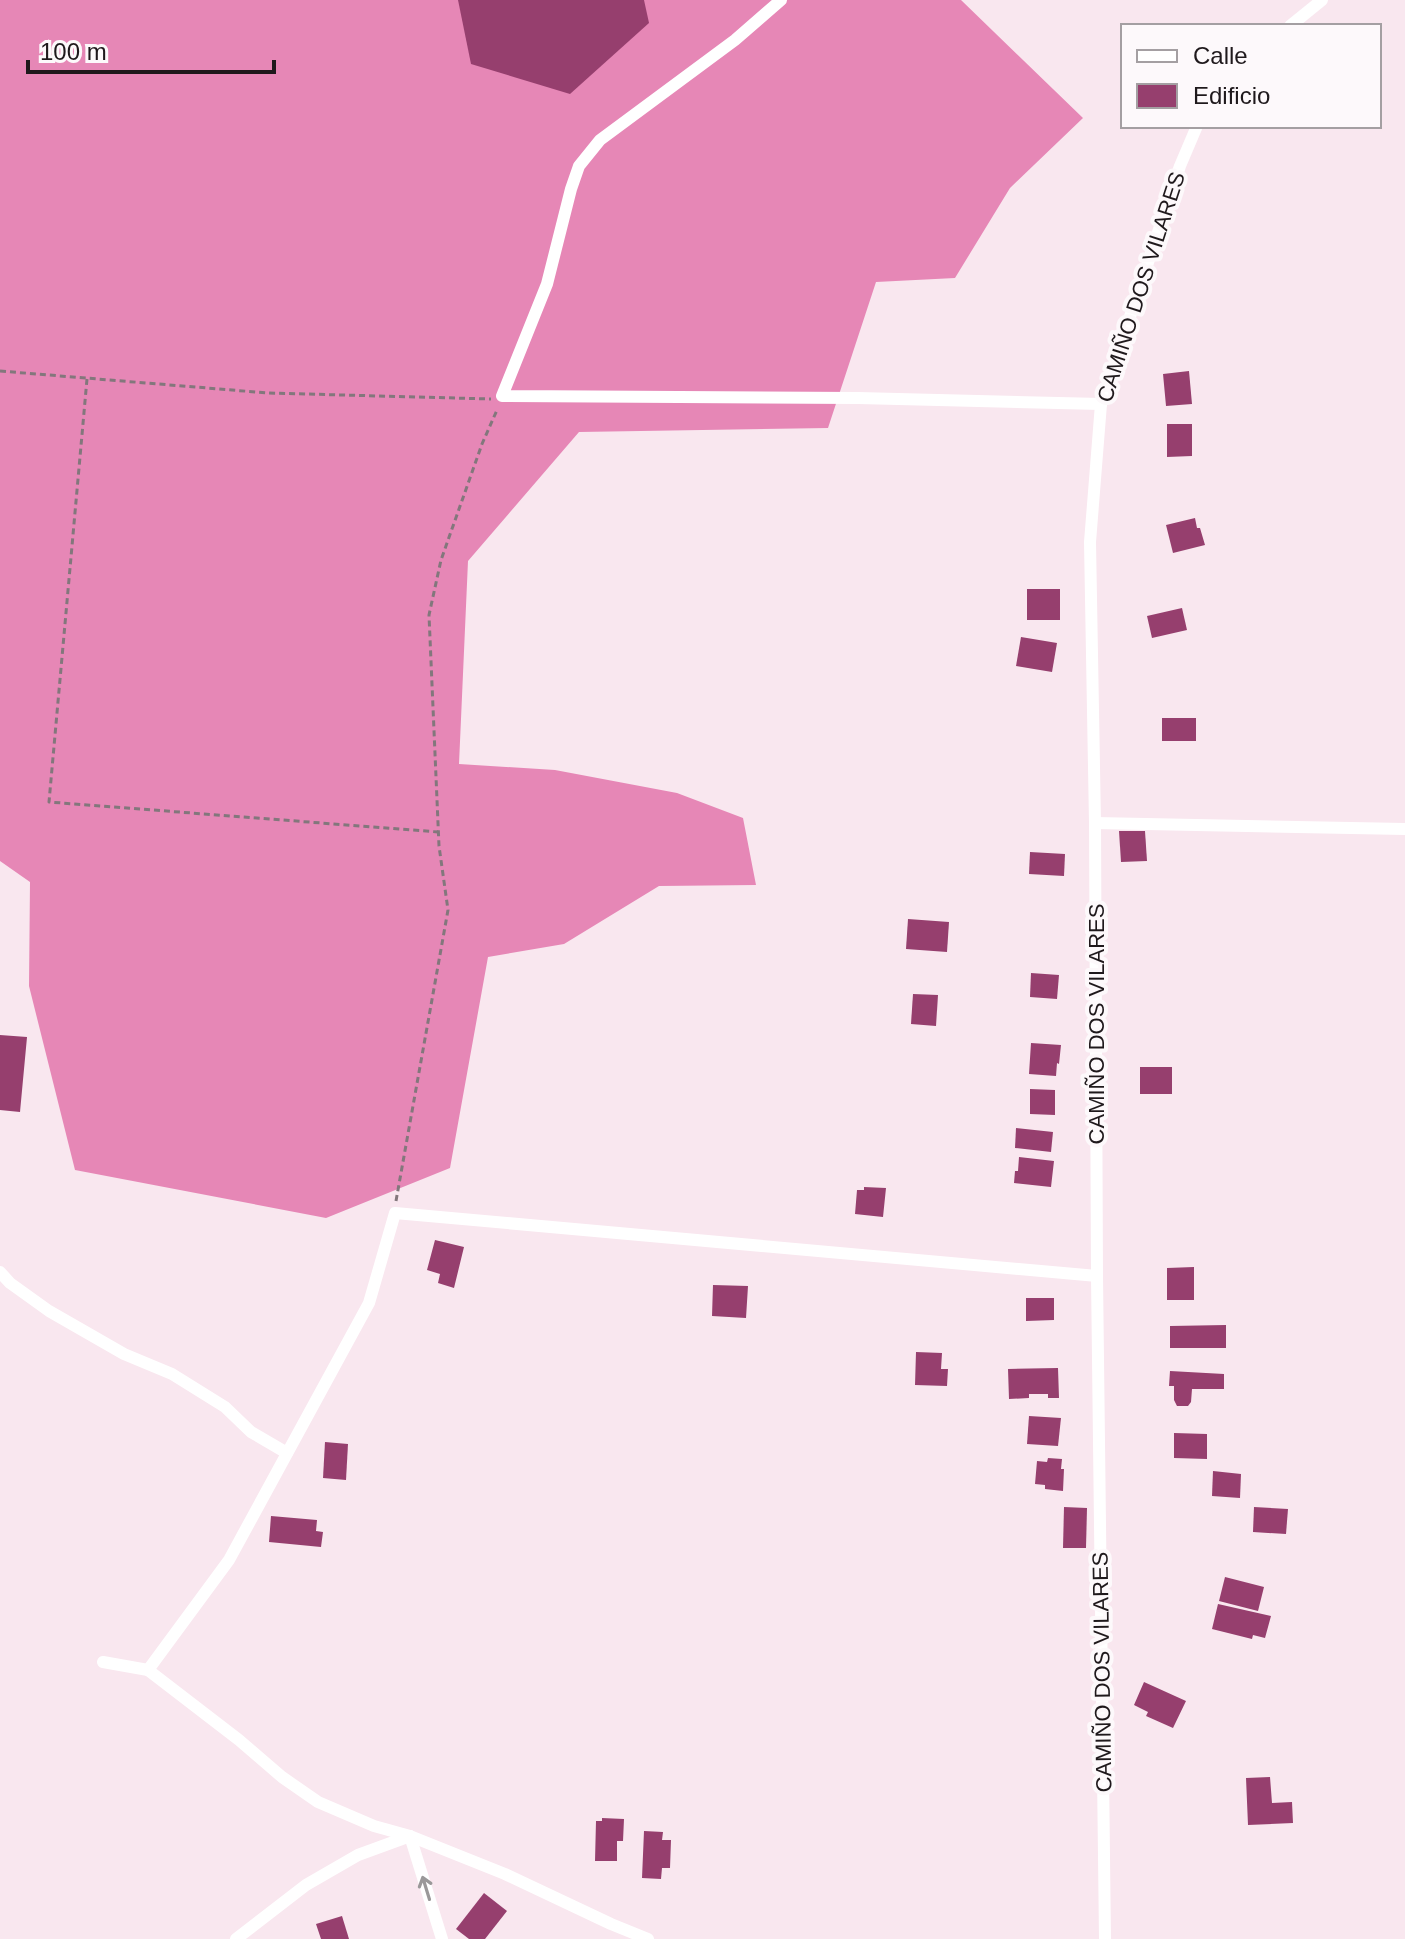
<svg xmlns="http://www.w3.org/2000/svg" width="1405" height="1939" font-family="Helvetica,sans-serif">
  <style>
    .forest { fill: #e687b6 }
    .building { fill: #963f6e }
    .lines { fill: none; stroke-linecap: round; stroke-linejoin: round }
    .path { stroke: #83777c; stroke-width: 3; stroke-dasharray: 6 4; stroke-linecap: butt }
    .minor { stroke: #fff; stroke-width: 12 }
    .oneway { stroke: #9a9899 }
    .labels { text-anchor: middle; dominant-baseline: central; stroke-width: 8; stroke-linejoin: round; paint-order: stroke }
    .street-label { font-size: 22px; fill: #1f191c; stroke: #fdf9fb }
  </style>
  <rect width="100%" height="100%" fill="#f9e7ef"/>
  <path class="forest" d="M0 0H961L1083 118 1010 188 955 278 876 282 828 428 579 432 468 561 459 764 555 770 677 793 743 818 756 885 659 886 564 944 488 957 450 1168 326 1218 75 1170 29 986 30 882 0 861Z"/>
  <g class="building">
    <path d="M458 0H644L649 23 570 94 471 64Z"/>
    <path d="M1189 371 1192 404 1166 406 1163 374Z"/>
    <path d="M1167 424H1192V456L1167 457Z"/>
    <path d="M1195 518 1197 528H1200L1205 545 1173 553 1166 525Z"/>
    <rect x="1027" y="589" width="33" height="31"/>
    <path d="M1182 608 1187 630 1152 638 1147 616Z"/>
    <path d="M1021 637 1057 643 1052 672 1016 666Z"/>
    <rect x="1162" y="718" width="34" height="23"/>
    <path d="M1119 831H1145L1147 861 1121 862Z"/>
    <path d="M1030 852 1065 854 1064 876 1029 874Z"/>
    <path d="M908 919 949 922 947 952 906 949Z"/>
    <path d="M1031 973 1059 975 1057 999 1030 997Z"/>
    <path d="M913 994 938 995 936 1026 911 1024Z"/>
    <path d="M0 1035 27 1037 20 1112 0 1110Z"/>
    <path d="M1031 1043 1061 1045 1059 1064 1057 1063 1056 1076 1029 1074Z"/>
    <rect x="1140" y="1067" width="32" height="27"/>
    <path d="M1030 1089 1055 1090V1115L1030 1114Z"/>
    <path d="M1016 1128 1053 1132 1051 1152 1015 1148Z"/>
    <path d="M1019 1157 1054 1161 1051 1187 1014 1183 1015 1171H1018Z"/>
    <path d="M864 1187 886 1188 883 1217 855 1214 857 1190H864Z"/>
    <path d="M435 1240 464 1247 454 1288 438 1283 440 1274 427 1270Z"/>
    <path d="M1194 1267V1300H1167V1268Z"/>
    <path d="M713 1285 748 1286 746 1318 712 1316Z"/>
    <path d="M1026 1298H1054V1320L1026 1321Z"/>
    <path d="M1226 1325V1348H1170V1326Z"/>
    <path d="M916 1352 942 1353 941 1369H948L947 1386 915 1385Z"/>
    <path d="M1058 1368 1059 1398H1048V1394H1029V1398L1009 1399 1008 1369Z"/>
    <path d="M1170 1371 1224 1374V1389H1192L1191 1402 1188 1406H1177L1174 1400V1386H1169Z"/>
    <path d="M1029 1416 1061 1418 1058 1446 1027 1444Z"/>
    <path d="M1174 1433 1207 1434V1459L1174 1458Z"/>
    <path d="M325 1442 348 1444 346 1480 323 1478Z"/>
    <path d="M1048 1458 1062 1459 1061 1469H1064L1063 1491 1045 1489V1485L1035 1484 1037 1461 1047 1462Z"/>
    <path d="M1213 1471 1241 1474 1240 1498 1212 1496Z"/>
    <path d="M1064 1507 1087 1508 1086 1548H1063Z"/>
    <path d="M1254 1507 1288 1509 1286 1534 1253 1532Z"/>
    <path d="M271 1516 317 1520 316 1531 323 1532 321 1547 269 1542Z"/>
    <path d="M1225 1577 1264 1587 1258 1611 1219 1601Z"/>
    <path d="M1218 1604 1271 1616 1265 1638 1253 1635 1252 1639 1212 1629Z"/>
    <path d="M1144 1682 1186 1701 1173 1728 1146 1716 1148 1712 1134 1705Z"/>
    <path d="M1270 1777 1272 1803 1292 1802 1293 1823 1248 1825 1246 1778Z"/>
    <path d="M602 1818 624 1819 623 1841H617V1861H595L596 1821H602Z"/>
    <path d="M644 1831 663 1832 662 1840H671L670 1868H662L661 1879 642 1878Z"/>
    <path d="M484 1893 507 1911 485 1939H469L456 1929Z"/>
    <path d="M342 1916 349 1939H321L316 1924Z"/>
  </g>
  <g class="lines">
    <g class="path">
      <path d="M0 371 268 393 491 399"/>
      <path d="M87 379 49 802 438 832"/>
      <path d="M396 1201 448 910 439 846 429 615 441 560 482 444 497 410"/>
    </g>
    <g class="minor">
      <path d="M781 0 735 40 600 140 579 166 571 189 547 284 502 396 858 398 1101 404"/>
      <path d="M1290 26 1322 0"/>
      <path d="M1095 823 1405 829"/>
      <path d="M0 1272 10 1283 49 1311 124 1354 172 1374 225 1407 251 1432 287 1453"/>
      <path d="M103 1662 148 1670 229 1560 369 1303 395 1213 1097 1276"/>
      <path d="M148 1670 239 1740 282 1777 318 1802 374 1826 410 1836 505 1874 611 1924 648 1939"/>
      <path d="M410 1836 442 1939"/>
      <path d="M236 1939 306 1885 358 1855 410 1836"/>
      <path d="M1105 1939 1097 1276 1095 823 1090 542 1101 404 1180 166 1197 126"/>
    </g>
  </g>
  <defs><path id="oneway-shaft" d="M-6 0H5M1.5-3L5.5 0L1.5 3" fill="none" stroke-width="1.6" stroke-linecap="round" stroke-linejoin="round" transform="scale(2)"/></defs>
  <use class="oneway" href="#oneway-shaft" transform="translate(426 1888) rotate(-107)"/>
  <g class="labels">
    <g class="street-label">
      <text transform="translate(1141 287) rotate(-72)">CAMIÑO DOS VILARES</text>
      <text transform="translate(1096 1024) rotate(-90)">CAMIÑO DOS VILARES</text>
      <text transform="translate(1102 1672) rotate(-91)">CAMIÑO DOS VILARES</text>
    </g>
  </g>
  <rect x="1121" y="24" width="260" height="104" fill="#fdf9fb" stroke="#a49fa2" stroke-width="2"/>
  <rect x="1137" y="50" width="40" height="12" fill="#ffffff" stroke="#a49fa2" stroke-width="2"/>
  <text x="1193" y="64" font-size="24" fill="#1f191c">Calle</text>
  <rect x="1137" y="84" width="40" height="24" fill="#963f6e" stroke="#a49fa2" stroke-width="2"/>
  <text x="1193" y="104" font-size="24" fill="#1f191c">Edificio</text>
  <path d="M28 60v12h246v-12" fill="none" stroke="#1f191c" stroke-width="4"/>
  <text x="40" y="60" font-size="24" fill="#1f191c" stroke="#fdf9fb" stroke-width="6" paint-order="stroke">100 m</text>
</svg>
